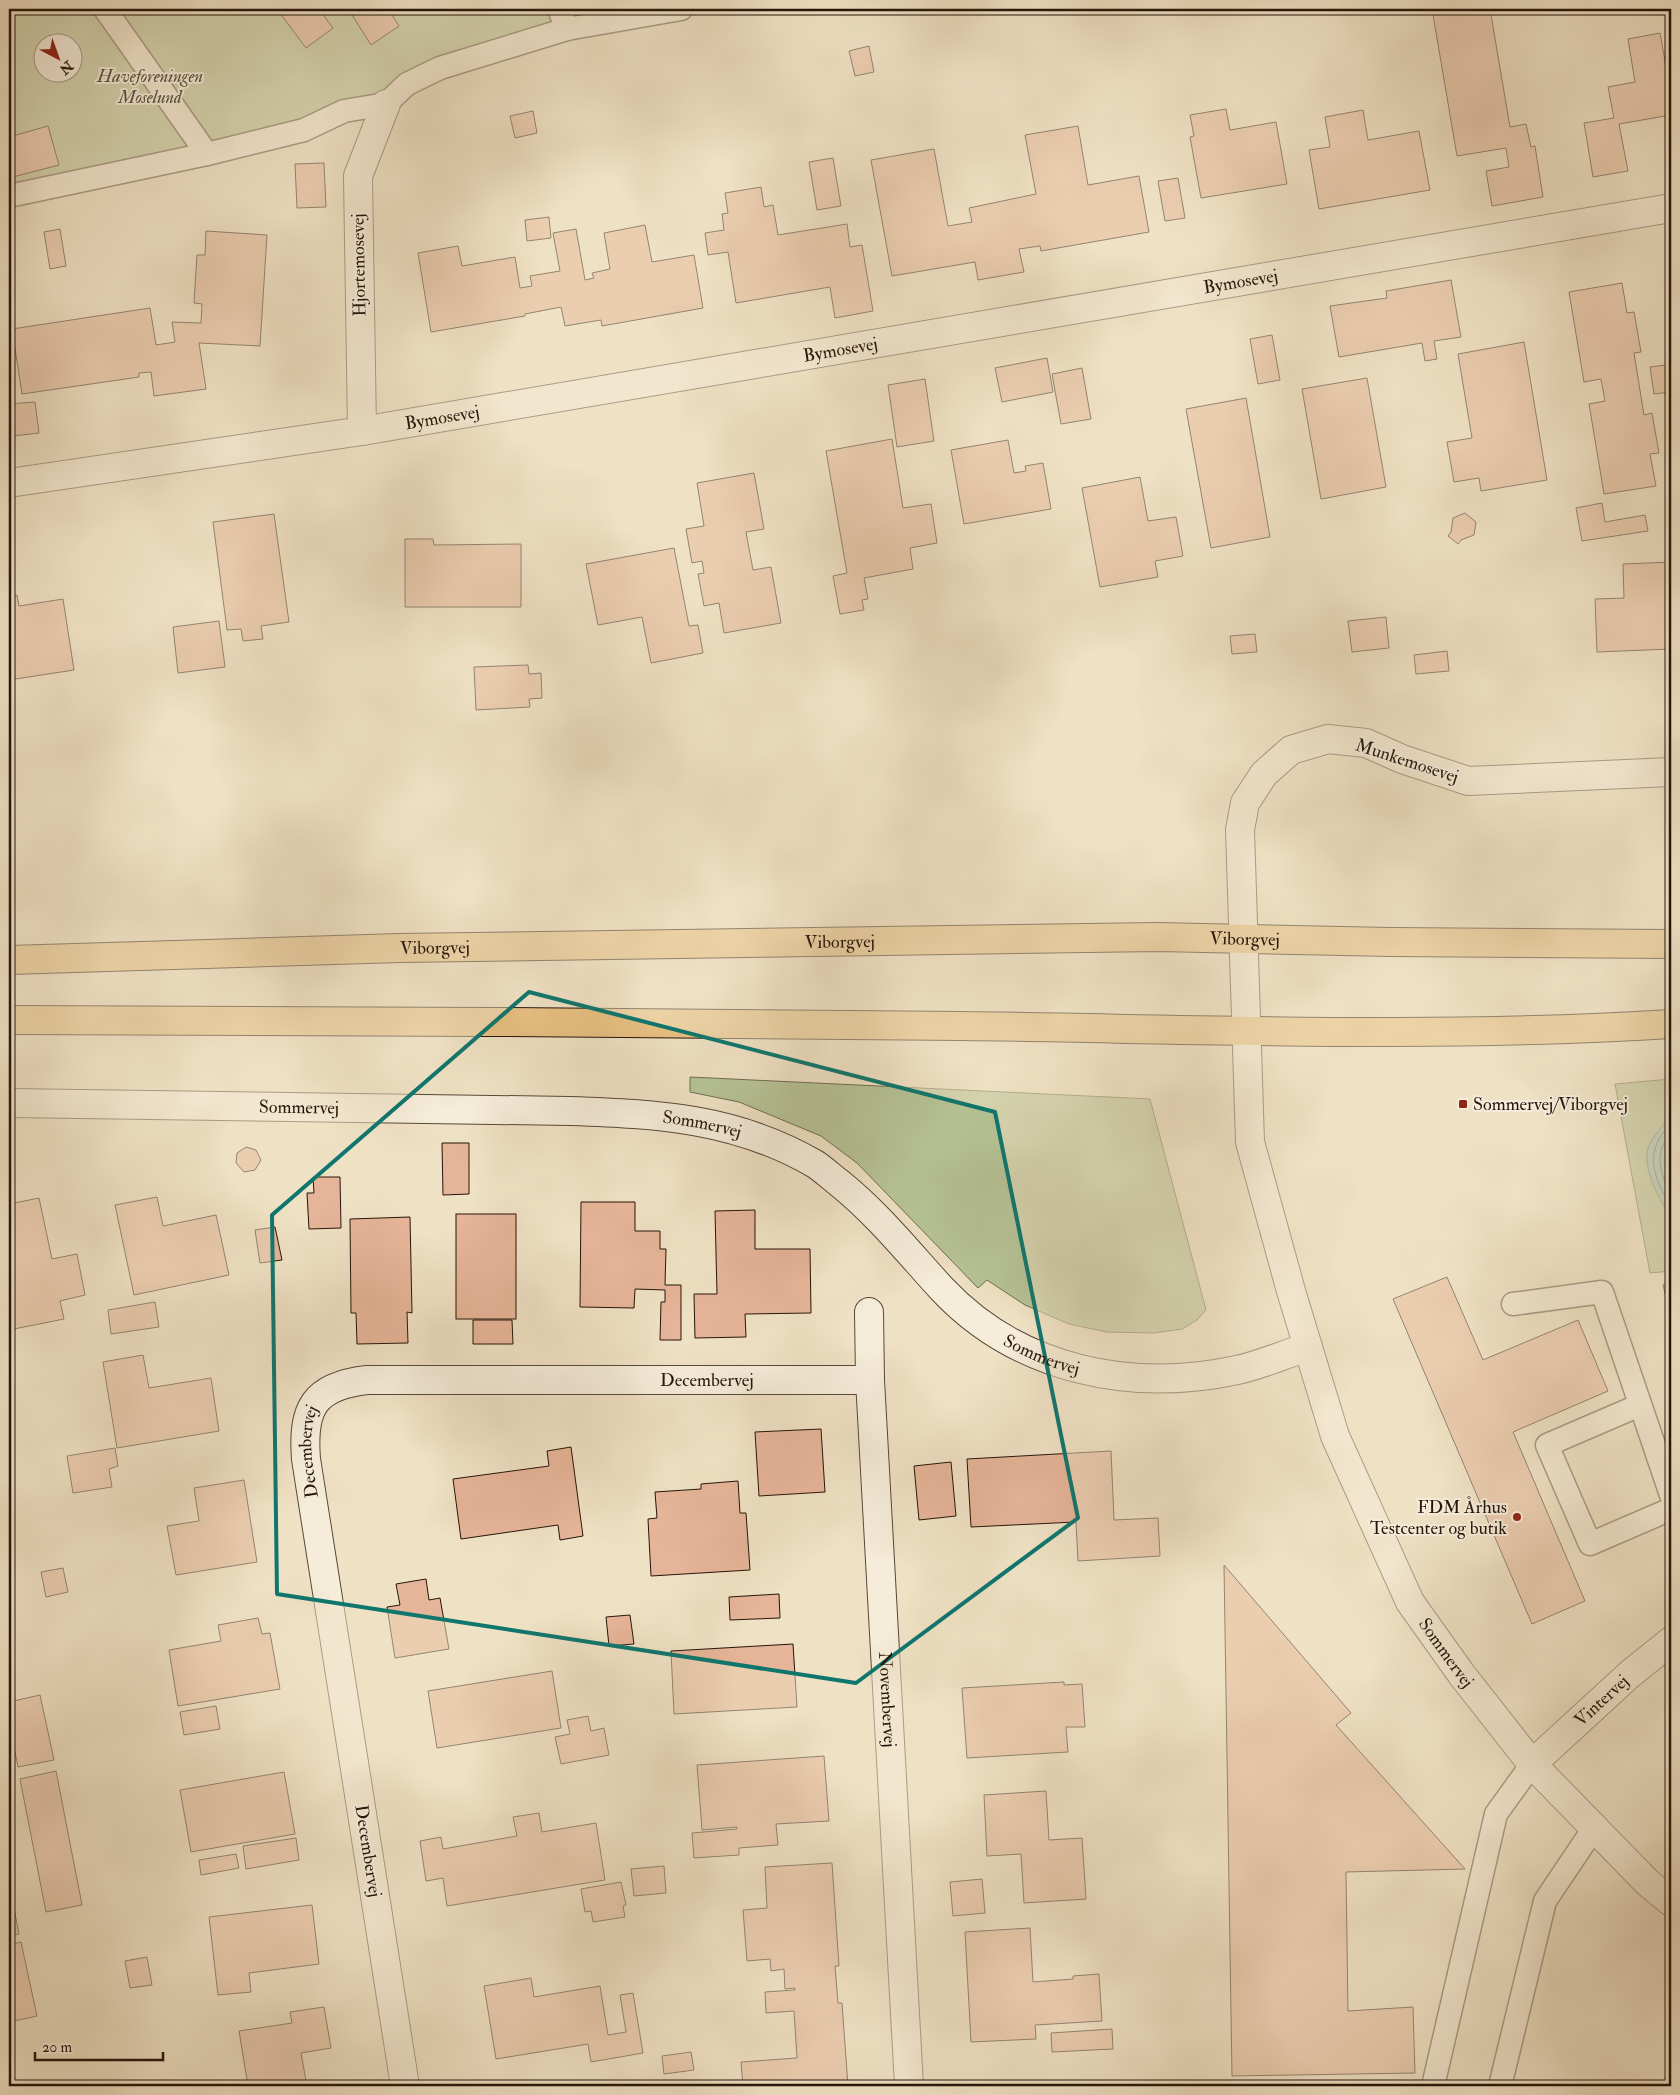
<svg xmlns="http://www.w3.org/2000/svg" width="1680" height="2095" font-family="'IM FELL Double Pica',serif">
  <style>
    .green { fill: #b6c396; stroke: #6e6c50; fill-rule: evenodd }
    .water { fill: #9abeb0; stroke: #6b7a6e }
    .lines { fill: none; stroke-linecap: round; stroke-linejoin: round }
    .shore { stroke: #606a5e; stroke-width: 1 }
    .building { fill: #e6b498; stroke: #25150b }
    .lane-casing { stroke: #584839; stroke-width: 25 }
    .street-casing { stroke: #584839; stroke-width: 30 }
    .primary-casing { stroke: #25150b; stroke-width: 30 }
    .lane { stroke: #f5ecd9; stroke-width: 22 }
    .street { stroke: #f5ecd9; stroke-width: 28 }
    .primary { stroke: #e8c082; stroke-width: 28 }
    .marked { fill: none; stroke: #0f766e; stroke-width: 4; stroke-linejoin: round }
    .poi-dot { fill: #8f2418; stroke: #f5ecd9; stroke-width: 2 }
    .labels { text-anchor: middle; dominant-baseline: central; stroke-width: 4; stroke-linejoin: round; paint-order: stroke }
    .park-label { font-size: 18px; font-style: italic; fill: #58523c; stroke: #f5ecd9 }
    .street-label { font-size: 18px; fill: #25150b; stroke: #f5ecd9 }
    .poi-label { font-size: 18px; fill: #25150b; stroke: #f5ecd9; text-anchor: start }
  </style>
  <rect width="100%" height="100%" fill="#efe1c4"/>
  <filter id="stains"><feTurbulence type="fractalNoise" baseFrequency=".004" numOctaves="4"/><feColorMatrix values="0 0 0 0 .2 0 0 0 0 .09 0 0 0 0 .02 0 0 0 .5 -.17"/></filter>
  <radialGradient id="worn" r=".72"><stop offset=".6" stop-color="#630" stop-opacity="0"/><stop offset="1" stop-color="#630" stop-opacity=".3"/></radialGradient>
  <g class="green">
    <path d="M9 9H681L440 68 386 104 9 196ZM42 42H72V72H42Z"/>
    <path d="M690 1077 1150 1099 1206 1310 1197 1320 1182 1329 1154 1333 1107 1332 1069 1324 1025 1305 987 1280 978 1288 857 1163 821 1136 739 1102 690 1092Z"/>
    <path d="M1671 1079V1271L1650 1273 1615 1084Z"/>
  </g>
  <path class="water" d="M1671 1117V1217C1660 1202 1642 1167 1648 1148 1653 1136 1662 1126 1671 1117Z"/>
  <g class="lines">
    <g class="shore">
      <path d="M1671 1124C1642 1151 1654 1178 1671 1208"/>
      <path d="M1671 1133C1653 1152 1660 1174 1671 1195"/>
    </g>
  </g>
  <g class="building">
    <path d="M277 9H319L333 28 306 48Z"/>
    <path d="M351 9H388L399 26 371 45 349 10Z"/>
    <path d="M1432 9H1490L1510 127 1526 124 1531 147 1535 146 1543 197 1492 206 1486 171 1509 167 1506 148 1457 156Z"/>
    <path d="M1660 33 1671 95V115L1619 124 1628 171 1593 177 1584 123 1614 118 1608 87 1635 82 1628 39Z"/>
    <path d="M869 46 874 72 855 76 849 51Z"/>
    <path d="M1226 109 1230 130 1276 122 1287 184 1201 198 1190 137 1194 136 1190 115Z"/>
    <path d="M1363 110 1368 140 1419 131 1430 190 1319 209 1309 150 1330 147 1325 117Z"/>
    <path d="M533 111 537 133 515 138 510 116Z"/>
    <path d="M48 126 59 165 9 178V137Z"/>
    <path d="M1078 126 1088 185 1139 176 1149 232 1041 251 1040 246 1019 249 1024 272 978 280 975 262 892 276 871 160 934 149 948 226 972 222 969 208 1036 194 1025 135Z"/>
    <path d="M833 158 841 206 817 210 809 162Z"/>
    <path d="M324 163 326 207 297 208 295 164Z"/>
    <path d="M1178 178 1185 218 1165 221 1158 181Z"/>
    <path d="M761 187 764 207 773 205 778 235 847 224 850 247 862 245 873 311 835 318 830 287 736 303 728 252 708 255 705 233 724 230 722 214 728 213 725 193Z"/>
    <path d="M549 217 551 238 527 241 525 220Z"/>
    <path d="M645 225 652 262 694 255 703 308 602 326 601 320 565 326 561 307 525 314V316L431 332 418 253 458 246 462 266 515 257 520 288 532 286 530 276 560 271 553 233 576 229 585 280 594 278 592 273 610 269 604 233Z"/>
    <path d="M60 229 66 266 50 269 44 232Z"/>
    <path d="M206 231 267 235 260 346 199 343 206 389 154 396 151 372 139 373V377L22 394 12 329 150 308 156 345 175 342 172 322 201 323 202 304 194 303 197 255H205Z"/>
    <path d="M1451 280 1461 337 1434 341 1437 359 1425 361 1422 343 1339 357 1330 306 1387 298 1386 291Z"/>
    <path d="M1622 283 1627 313 1634 312 1641 352 1634 353 1644 415 1652 413 1659 453 1650 454 1656 486 1604 494 1589 404 1605 401 1601 379 1584 382 1569 292Z"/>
    <path d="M1272 335 1280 380 1258 384 1250 339Z"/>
    <path d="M1524 342 1547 480 1481 491 1479 478 1454 482 1447 442 1472 438 1458 354Z"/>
    <path d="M1047 358 1053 392 1002 402 995 368Z"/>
    <path d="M1666 365 1670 392 1654 394 1650 367Z"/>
    <path d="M1082 368 1091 419 1061 424 1052 374Z"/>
    <path d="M1367 378 1386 487 1321 499 1302 389Z"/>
    <path d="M925 379 934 441 897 447 888 385Z"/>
    <path d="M1246 398 1270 537 1211 548 1186 409Z"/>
    <path d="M35 402 39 433 13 436 9 404Z"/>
    <path d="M892 439 903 508 931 504 937 543 910 548 913 569 864 578 868 599 862 600 864 610 840 614 833 576 847 573 826 451Z"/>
    <path d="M1008 440 1014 473 1026 471 1025 466 1043 463 1051 509 964 524 951 450Z"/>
    <path d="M754 473 764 529 746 532 753 570 771 567 781 623 724 633 719 603 704 606 698 574 704 573 702 561 692 563 686 529 704 526 697 483Z"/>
    <path d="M1140 477 1148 521 1176 517 1183 556 1155 561 1158 577 1100 587 1082 488Z"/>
    <path d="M1602 503 1605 522 1645 515 1648 531 1582 541 1576 508Z"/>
    <path d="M1465 513 1476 522 1474 535 1461 540 1458 544 1448 536 1451 532 1453 518Z"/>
    <path d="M274 514 289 622 261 626 263 639 243 641 241 629 227 630 213 522Z"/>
    <path d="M405 539H433L434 545 521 544V607H405Z"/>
    <path d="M674 548 689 626 698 625 703 653 651 663 642 617 598 625 586 564Z"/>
    <path d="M1671 562V649L1597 652 1595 599 1624 598 1623 564Z"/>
    <path d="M17 595 19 606 63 599 74 670 9 680V596Z"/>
    <path d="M1386 617 1389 648 1352 652 1348 621Z"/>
    <path d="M219 621 225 667 178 673 173 627Z"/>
    <path d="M1255 634 1257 652 1232 654 1230 636Z"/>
    <path d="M1447 651 1449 671 1416 674 1414 655Z"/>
    <path d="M528 665 529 674 541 673 542 698 529 699 530 707 476 710 474 667Z"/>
    <path d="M442 1143H469V1194L443 1195Z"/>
    <path d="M246 1147 256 1150 261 1160 255 1170 244 1172 236 1163 237 1153Z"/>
    <path d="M313 1177H340L341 1228 309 1229 307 1193H314Z"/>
    <path d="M157 1197 163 1226 216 1215 229 1275 134 1295 115 1205Z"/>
    <path d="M39 1198 52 1259 77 1254 85 1295 60 1301 64 1319 9 1330V1204Z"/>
    <path d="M581 1202H635V1231H660V1249H666L665 1285H681V1340H660L661 1302H665V1290L635 1289 634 1308 580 1307Z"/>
    <path d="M755 1210V1249H810L811 1313 745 1314 746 1337 695 1338 694 1294H717L715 1211Z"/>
    <rect x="456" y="1214" width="60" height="105"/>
    <path d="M410 1217 412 1313 407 1312 408 1343 357 1344 356 1313H351L350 1219Z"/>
    <path d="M275 1227 282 1260 260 1263 255 1230Z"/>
    <path d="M1447 1277 1483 1360 1578 1320 1608 1391 1513 1432 1585 1601 1532 1624 1393 1299Z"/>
    <path d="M1671 1284V1318L1663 1285Z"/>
    <path d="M155 1302 159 1327 111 1334 108 1310Z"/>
    <path d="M473 1320H512L513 1344H473Z"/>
    <path d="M143 1355 149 1388 211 1378 219 1431 117 1448 103 1362Z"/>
    <path d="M821 1429 825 1492 759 1496 755 1432Z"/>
    <path d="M571 1447 583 1536 560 1540 558 1525 461 1539 453 1479 549 1466 547 1451Z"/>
    <path d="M115 1448 118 1466 109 1469 112 1487 73 1493 67 1456Z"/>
    <path d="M1111 1451 1114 1520 1158 1518 1160 1556 1078 1561 1076 1522 971 1527 967 1459Z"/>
    <path d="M951 1462 956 1516 919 1520 914 1466Z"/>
    <path d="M244 1480 257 1562 176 1575 167 1526 199 1521 194 1488Z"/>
    <path d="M738 1481 740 1513H746L750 1570 651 1576 648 1519 657 1518 655 1492 701 1489V1484Z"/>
    <path d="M1224 1565 1351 1713 1336 1725 1465 1869 1346 1872 1348 2011 1413 2007 1415 2073 1232 2076Z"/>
    <path d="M63 1568 68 1592 46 1597 41 1572Z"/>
    <path d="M426 1579 429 1600 440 1598 449 1649 395 1658 387 1607 400 1605 396 1584Z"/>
    <path d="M779 1594 780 1618 730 1620 729 1597Z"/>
    <path d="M630 1615 634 1644 609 1646 606 1617Z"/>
    <path d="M258 1618 262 1634 270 1633 280 1689 178 1706 169 1650 221 1641 218 1625Z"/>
    <path d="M793 1644 797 1707 674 1714 671 1651Z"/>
    <path d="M552 1671 561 1728 437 1748 428 1691Z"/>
    <path d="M1064 1682V1685L1082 1684 1085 1727H1066L1068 1752 967 1758 962 1688Z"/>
    <path d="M40 1695 54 1760 18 1767 9 1722V1702Z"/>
    <path d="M216 1706 220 1729 184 1735 180 1712Z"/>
    <path d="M588 1716 591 1731 604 1728 609 1755 561 1764 555 1737 570 1734 567 1720Z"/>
    <path d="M824 1756 829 1821 776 1824 778 1845 739 1848V1855L694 1858 692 1833 737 1829V1827L702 1830 697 1765Z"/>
    <path d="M56 1771 82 1905 46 1912 20 1779Z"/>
    <path d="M284 1772 295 1834 191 1852 180 1790Z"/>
    <path d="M1046 1791 1049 1840 1082 1838 1086 1899 1024 1903 1021 1854 987 1856 984 1795Z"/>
    <path d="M539 1813 542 1832 596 1823 605 1880 447 1906 443 1878 426 1881 420 1841 441 1837 443 1849 517 1836 513 1817Z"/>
    <path d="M296 1838 299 1860 246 1869 243 1846Z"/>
    <path d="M236 1854 239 1868 201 1875 199 1860Z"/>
    <path d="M832 1863 839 1966H835L838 2003H842L848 2086H743L741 2062 797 2058 794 2011 766 2013 765 1992 795 1990V1988L785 1989 784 1969 771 1971 770 1959 747 1961 743 1910 767 1908 765 1867Z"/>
    <path d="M664 1866 666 1893 634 1896 631 1869Z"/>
    <path d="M982 1879 985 1913 953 1916 950 1882Z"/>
    <path d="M621 1882 626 1905 623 1906 625 1917 593 1922 591 1911 585 1912 581 1889Z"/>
    <path d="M9 1883 19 1934 9 1936Z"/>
    <path d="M312 1905 319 1964 249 1973 251 1992 218 1995 209 1917Z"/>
    <path d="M1030 1928 1033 1982 1073 1979V1976L1099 1974 1102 2021 1035 2025 1036 2039 971 2042 965 1932Z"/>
    <path d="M21 1942 37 2016 9 2022V1945Z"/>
    <path d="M147 1957 152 1985 130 1988 125 1961Z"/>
    <path d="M531 1978 534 1997 600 1986 608 2035 626 2032 620 1995 633 1993 643 2053 591 2062 588 2044 496 2059 484 1986Z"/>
    <path d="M324 2007 331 2048 301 2053 307 2086H248L239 2031 292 2023 290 2012Z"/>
    <path d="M1112 2029 1113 2049 1052 2052 1051 2033Z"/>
    <path d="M691 2052 694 2070 664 2074 662 2056Z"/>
  </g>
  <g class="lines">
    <g class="lane-casing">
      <g id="lane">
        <path d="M105 9 207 154"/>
        <path d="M559 9 567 29"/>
        <path d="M9 196 207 154 304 130 344 111 386 104 407 84 440 68 567 29 681 9"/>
        <path d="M1513 1304 1602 1292 1671 1495"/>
        <path d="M1640 1405 1547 1445 1590 1544 1671 1509"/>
        <path d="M1433 2086 1496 1814 1532 1764"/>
        <path d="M1500 2086 1545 1901 1594 1828"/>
      </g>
    </g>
    <g class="street-casing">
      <g id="street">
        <path d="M362 431 358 176 386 104"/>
        <path id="s1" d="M9 483 362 431 1671 208"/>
        <path id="s2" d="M1671 772 1468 781 1402 759 1366 743 1328 739 1291 750 1264 774 1245 803 1240 830 1250 1142 1291 1291 1335 1436 1410 1602 1462 1675 1532 1764 1648 1883 1671 1902"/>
        <path id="s3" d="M9 1103 570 1111C658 1114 736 1118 815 1164 823 1169 830 1176 838 1182 877 1213 908 1252 942 1289 1018 1370 1131 1393 1237 1370 1261 1365 1285 1354 1308 1347"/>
        <path id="s4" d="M869 1312 870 1380 909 2086"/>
        <path id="s5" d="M1532 1764 1630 1674 1671 1641"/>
        <path id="s6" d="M405 2086 306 1459C302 1408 314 1386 367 1380H870"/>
      </g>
    </g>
    <g class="primary-casing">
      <g id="primary">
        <path id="s7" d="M9 960 400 948 1158 937 1391 942 1671 944"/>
        <path d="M9 1020C326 1021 644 1022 961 1026 1198 1029 1435 1039 1671 1024"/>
      </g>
    </g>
    <use href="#lane" class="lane"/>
    <use href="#street" class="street"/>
    <use href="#primary" class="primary"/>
  </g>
  <path d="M0 0H1680V2095H0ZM529 992 995 1112 1078 1518 856 1683 277 1594 272 1215Z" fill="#efe1c4" fill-opacity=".55" fill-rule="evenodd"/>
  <path class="marked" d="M529 992 995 1112 1078 1518 856 1683 277 1594 272 1215Z"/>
  <g class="poi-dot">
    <rect x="1458" y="1099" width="10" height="10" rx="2.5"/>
    <circle cx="1517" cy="1517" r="5"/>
  </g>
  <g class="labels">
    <g class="park-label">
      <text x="150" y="76">Haveforeningen<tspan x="150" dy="21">Moselund</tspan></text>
    </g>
    <g class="street-label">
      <text transform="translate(359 265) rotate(-91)">Hjortemosevej</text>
      <text stroke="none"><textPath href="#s1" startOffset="1248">Bymosevej</textPath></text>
      <text stroke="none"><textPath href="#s1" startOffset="842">Bymosevej</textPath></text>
      <text stroke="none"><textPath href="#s1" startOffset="438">Bymosevej</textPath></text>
      <text transform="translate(1407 761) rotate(18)">Munkemosevej</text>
      <text stroke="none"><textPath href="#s7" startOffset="1236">Viborgvej</textPath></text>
      <text stroke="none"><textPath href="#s7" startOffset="831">Viborgvej</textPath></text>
      <text stroke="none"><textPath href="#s7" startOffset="426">Viborgvej</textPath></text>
      <text stroke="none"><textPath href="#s3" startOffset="290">Sommervej</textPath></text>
      <text stroke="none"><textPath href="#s3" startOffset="694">Sommervej</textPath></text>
      <text stroke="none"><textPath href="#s3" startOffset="1114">Sommervej</textPath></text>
      <text stroke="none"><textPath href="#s6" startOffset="1091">Decembervej</textPath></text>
      <text stroke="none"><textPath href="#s6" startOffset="642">Decembervej</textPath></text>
      <text stroke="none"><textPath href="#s2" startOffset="1350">Sommervej</textPath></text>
      <text stroke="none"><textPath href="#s4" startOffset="388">Novembervej</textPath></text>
      <text stroke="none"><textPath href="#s5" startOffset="94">Vintervej</textPath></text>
      <text transform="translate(368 1851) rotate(81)">Decembervej</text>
    </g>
    <g class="poi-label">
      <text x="1473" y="1104">Sommervej/Viborgvej</text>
      <text x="1507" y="1507" text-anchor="end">FDM Århus<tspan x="1507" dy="21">Testcenter og butik</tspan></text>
    </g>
  </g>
  <rect width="1680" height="2095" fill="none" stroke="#efe1c4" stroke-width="30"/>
  <rect x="10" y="10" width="1660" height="2075" fill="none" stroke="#25150b" stroke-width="2.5"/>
  <rect x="15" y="15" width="1650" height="2065" fill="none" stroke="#25150b"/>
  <g transform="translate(58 58) rotate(139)"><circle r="24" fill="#f5ecd9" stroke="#a29687"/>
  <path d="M0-4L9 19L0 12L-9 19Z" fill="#8f2418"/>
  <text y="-8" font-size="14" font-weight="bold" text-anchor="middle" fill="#25150b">N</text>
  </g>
  <path d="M35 2052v8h128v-8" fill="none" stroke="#25150b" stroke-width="2.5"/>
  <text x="42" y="2052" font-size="15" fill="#25150b" stroke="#f5ecd9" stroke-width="4" paint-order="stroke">20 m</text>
  <rect width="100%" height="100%" filter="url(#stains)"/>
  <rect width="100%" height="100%" fill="url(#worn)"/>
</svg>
